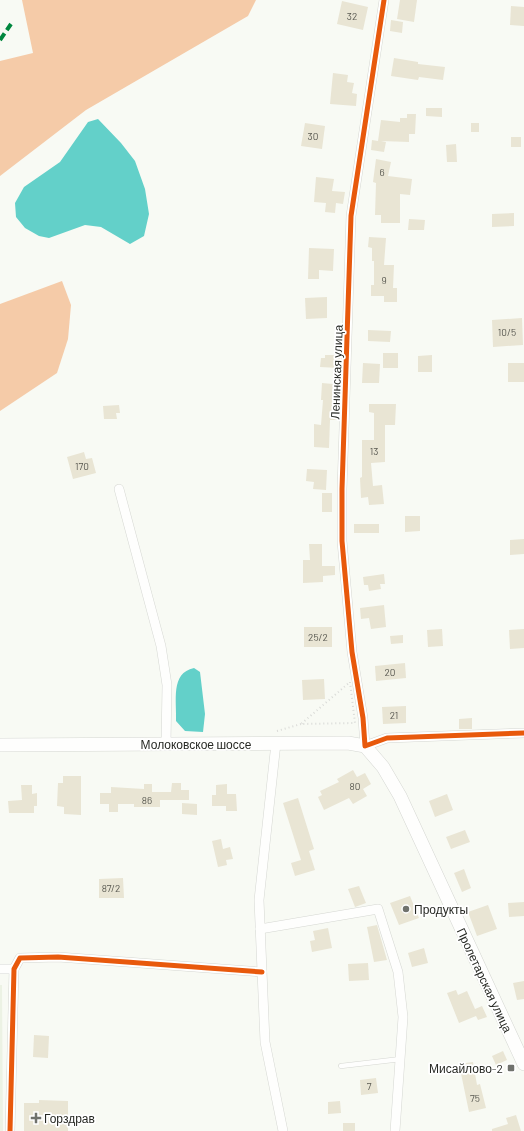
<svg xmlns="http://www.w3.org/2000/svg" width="524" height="1131" font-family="Barlow,sans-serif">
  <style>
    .built { fill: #ecf2e4 }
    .forest { fill: #f5cba8 }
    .water { fill: #63d0c9 }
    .building { fill: #e9e5d4 }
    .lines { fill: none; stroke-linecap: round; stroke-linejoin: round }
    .lane-casing { stroke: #d5d7d2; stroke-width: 5.5 }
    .street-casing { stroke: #d5d7d2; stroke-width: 10 }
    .secondary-casing { stroke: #d5d7d2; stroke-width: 14 }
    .path { stroke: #d9dad7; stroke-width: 2; stroke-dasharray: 1 3; stroke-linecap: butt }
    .lane { stroke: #fefefd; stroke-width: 4.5 }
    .street { stroke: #fefefd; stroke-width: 9 }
    .secondary { stroke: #fefefd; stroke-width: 13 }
    .quiet { stroke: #00873e; stroke-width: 4; stroke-dasharray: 8 4; stroke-linecap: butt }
    .cycleway-casing { stroke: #fff; stroke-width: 8 }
    .cycleway { stroke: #e8590c; stroke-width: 5 }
    .poi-dot { fill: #70726d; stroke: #fff; stroke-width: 1.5 }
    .labels { text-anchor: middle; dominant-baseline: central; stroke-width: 3.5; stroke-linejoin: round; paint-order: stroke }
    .number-label { font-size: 10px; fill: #585850 }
    .street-label { font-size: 12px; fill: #272924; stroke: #fff }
    .poi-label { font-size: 12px; fill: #272924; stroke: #fff; text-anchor: start }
  </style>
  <rect width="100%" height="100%" fill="#f8faf4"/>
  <path class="built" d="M0 985H2L3 1131H0Z"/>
  <g class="forest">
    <path d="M22 0H256L248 16 86 110 0 176V61L33 53Z"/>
    <path d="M62 281 71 305 68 339 57 373 0 411V304Z"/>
  </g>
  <g class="water">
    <path d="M98 119 121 143 135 161 145 189 149 214 144 236 130 244 101 227 85 225 49 238 39 236 25 228 16 217 15 203 24 187 60 162 88 122Z"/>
    <path d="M194 668 200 672 205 714 203 732 185 731 176 721C177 701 170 673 194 668Z"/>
  </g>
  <g class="building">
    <path d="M400 0H417L414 22 397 19Z"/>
    <path d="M342 1 368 7 363 30 337 24Z"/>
    <path d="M511 6 524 7V26L510 25Z"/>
    <path d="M391 20 403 22 402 33 390 31Z"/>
    <path d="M394 58 418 62V64L445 67 443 80 419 77 418 80 391 76Z"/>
    <path d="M333 73 348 75 347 82 354 83 352 93 357 94 356 106 330 104Z"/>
    <path d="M426 108H442V117L426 116Z"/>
    <path d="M407 114H416L415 134H409V142L381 141 386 142 384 152 371 150 372 140 378 141 381 120 400 122V118H407Z"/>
    <path d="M305 123 325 126 322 149 301 146Z"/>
    <rect x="471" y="123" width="8" height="9"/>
    <rect x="511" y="137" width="10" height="10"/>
    <path d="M456 144 457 162H447L446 145Z"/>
    <path d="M376 159 391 162 388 176 412 179 410 195 400 194V223H381V215H375L376 183 373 182Z"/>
    <path d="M316 177 334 179 332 191 345 192 343 204 336 203 335 213 325 212 326 203 314 202Z"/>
    <path d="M514 213V226L492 227V214Z"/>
    <path d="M409 219 425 220 424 230H408Z"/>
    <path d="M369 237 386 238 384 265H394L393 288H397V302H384V296H371V285H374V261H372V248L368 247Z"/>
    <path d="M309 248 334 249 333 271 319 270V279H308Z"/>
    <path d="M327 297V318L306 319 305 298Z"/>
    <path d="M522 318 523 345 493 347 492 320Z"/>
    <path d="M368 330 391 331 390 342 368 341Z"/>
    <rect x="383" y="353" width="15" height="15"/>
    <path d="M325 355H340L339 368 320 367 321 358H325Z"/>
    <path d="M432 355V372H418V356Z"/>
    <path d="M363 363 380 364 379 383H362Z"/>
    <rect x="508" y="363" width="16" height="19"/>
    <path d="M322 383 333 384 332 408H338L337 420H330L329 448 314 447V424L321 425 323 400H321Z"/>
    <path d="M369 404H396L395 425H385V462L371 463 373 486 382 485 384 504 369 505 368 497 361 498 360 478 362 477V440H374V413L369 412Z"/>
    <path d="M119 405 120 413H116L117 419H104L103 406Z"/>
    <path d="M84 452 86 459 92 458 96 473 73 479 67 457Z"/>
    <path d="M307 469 327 470 326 490 313 489 314 482 306 481Z"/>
    <rect x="322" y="493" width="10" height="19"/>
    <path d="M405 516H420V531L405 532Z"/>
    <rect x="354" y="524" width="25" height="9"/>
    <path d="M524 539V554L510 555V540Z"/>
    <path d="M309 544H322V566H335V575L323 576V582L303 583V560H310Z"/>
    <path d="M384 574 385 584H380L381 589 369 591 368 585H364L363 577Z"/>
    <path d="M384 605 386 627 371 629 369 618 361 619 360 608Z"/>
    <rect x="304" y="627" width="28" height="20"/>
    <path d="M442 629 443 646 428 647 427 630Z"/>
    <path d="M524 629V648L510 649 509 630Z"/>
    <path d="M403 635V643L391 644 390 636Z"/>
    <path d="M405 663 406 678 376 681 375 666Z"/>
    <path d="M324 679 325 699 303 700 302 680Z"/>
    <path d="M406 706V723L383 724 382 707Z"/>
    <path d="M472 718V729H459V719Z"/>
    <path d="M353 770 357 777 365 773 371 784 363 789 367 796 353 804 349 798 324 810 318 797 322 795 320 791 339 782 337 779Z"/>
    <path d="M63 776H81V815L64 814V807L57 806 58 783H63Z"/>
    <path d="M172 783H181V790H189V800H160V807H134V804H118V812H109V804H100V793H111V787L144 789V784H152V792H171Z"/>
    <path d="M227 784V794H236L237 811H226V806H212V795H216V785Z"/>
    <path d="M21 785H32V794L37 793V806H34V813H9L8 801 22 800Z"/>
    <path d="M447 794 453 810 435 817 429 801Z"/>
    <path d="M298 798 314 849 309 851 315 870 295 876 291 863 301 860 283 803Z"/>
    <path d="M182 803 197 804V815L182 814Z"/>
    <path d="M465 830 470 842 451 849 446 837Z"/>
    <path d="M221 839 223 849 230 847 233 859 226 860 227 865 218 867 212 841Z"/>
    <path d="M464 869 471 888 462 892 454 873Z"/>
    <path d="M123 878 124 898H99V879Z"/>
    <path d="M359 886 366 903 355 907 348 889Z"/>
    <path d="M410 896 419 918 399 925 390 903Z"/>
    <path d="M524 902V916L509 917 508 903Z"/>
    <path d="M488 905 497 929 477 936 468 912Z"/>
    <path d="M377 925 387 960 374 962 367 927Z"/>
    <path d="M328 928 332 948 312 952 310 941 315 940 313 931Z"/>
    <path d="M424 948 428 963 412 967 408 953Z"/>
    <path d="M368 963 369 980 349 981 348 964Z"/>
    <path d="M524 981V999L517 1000 513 983Z"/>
    <path d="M456 990 458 995 467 991 475 1009 482 1006 487 1017 478 1020 476 1016 459 1023 447 993Z"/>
    <path d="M34 1035 49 1036 48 1058 33 1057Z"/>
    <path d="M503 1051 507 1060 496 1065 492 1056Z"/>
    <path d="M473 1062 477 1085 480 1084 486 1108 469 1112 459 1064Z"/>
    <path d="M376 1078 378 1093 361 1095 360 1080Z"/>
    <path d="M39 1100 68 1101V1131H24V1103H39Z"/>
    <path d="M340 1101 341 1113 328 1114V1102Z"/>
    <path d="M516 1115 521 1131H492V1129L508 1124 506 1118Z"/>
    <rect x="343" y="1123" width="12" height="8"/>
  </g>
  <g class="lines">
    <g class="lane-casing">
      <path id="lane" d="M341 1066 401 1059"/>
    </g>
    <g class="street-casing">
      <g id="street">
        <path d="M384 0 351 216 342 489V541L352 652 363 718 365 746 387 738 524 733"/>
        <path d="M119 489 161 646 167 685 166 744"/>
        <path d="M276 743 259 900 265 1042 283 1131"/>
        <path d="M260 929 378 909 398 972 403 1017 395 1131"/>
        <path d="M0 969H14"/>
        <path d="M10 1131 14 969 20 958 58 957 262 972"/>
      </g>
    </g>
    <g class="secondary-casing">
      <path id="secondary" d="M0 745 348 743 365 746 383 767 400 796 524 1064"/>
    </g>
    <g class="path">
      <path d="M350 682 355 723 301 724Z"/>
      <path d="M277 731 301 724"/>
    </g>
    <use href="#lane" class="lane"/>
    <use href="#street" class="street"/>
    <use href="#secondary" class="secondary"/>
    <path class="quiet" d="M0 40 11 24"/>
    <g class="cycleway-casing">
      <g id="cycleway">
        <path d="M384 0 351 216 342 489V541L352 652 363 718 365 746 387 738 524 733"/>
        <path d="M10 1131 14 969 20 958 58 957 262 972"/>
      </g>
    </g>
    <use href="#cycleway" class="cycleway"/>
  </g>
  <g class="poi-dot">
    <circle cx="406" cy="909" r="4"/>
    <rect x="507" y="1064" width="8" height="8" rx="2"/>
    <path d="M34 1112h4v4h4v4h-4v4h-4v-4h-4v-4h4z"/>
  </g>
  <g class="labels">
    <g class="number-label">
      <text x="352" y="16">32</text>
      <text x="313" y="136">30</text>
      <text x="382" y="172">6</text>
      <text x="384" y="280">9</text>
      <text x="507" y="332">10/5</text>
      <text x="374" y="451">13</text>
      <text x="82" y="466">170</text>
      <text x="318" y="637">25/2</text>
      <text x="390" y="672">20</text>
      <text x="394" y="715">21</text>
      <text x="355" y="786">80</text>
      <text x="147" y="800">86</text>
      <text x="111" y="888">87/2</text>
      <text x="369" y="1086">7</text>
      <text x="475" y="1098">75</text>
    </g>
    <g class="street-label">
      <text transform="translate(336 372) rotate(-88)">Ленинская улица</text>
      <text x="196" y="744">Молоковское шоссе</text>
      <text transform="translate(485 980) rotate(65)">Пролетарская улица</text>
    </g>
    <g class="poi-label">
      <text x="414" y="909">Продукты</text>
      <text x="503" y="1068" text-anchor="end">Мисайлово-2</text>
      <text x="44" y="1118">Горздрав</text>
    </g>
  </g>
</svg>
